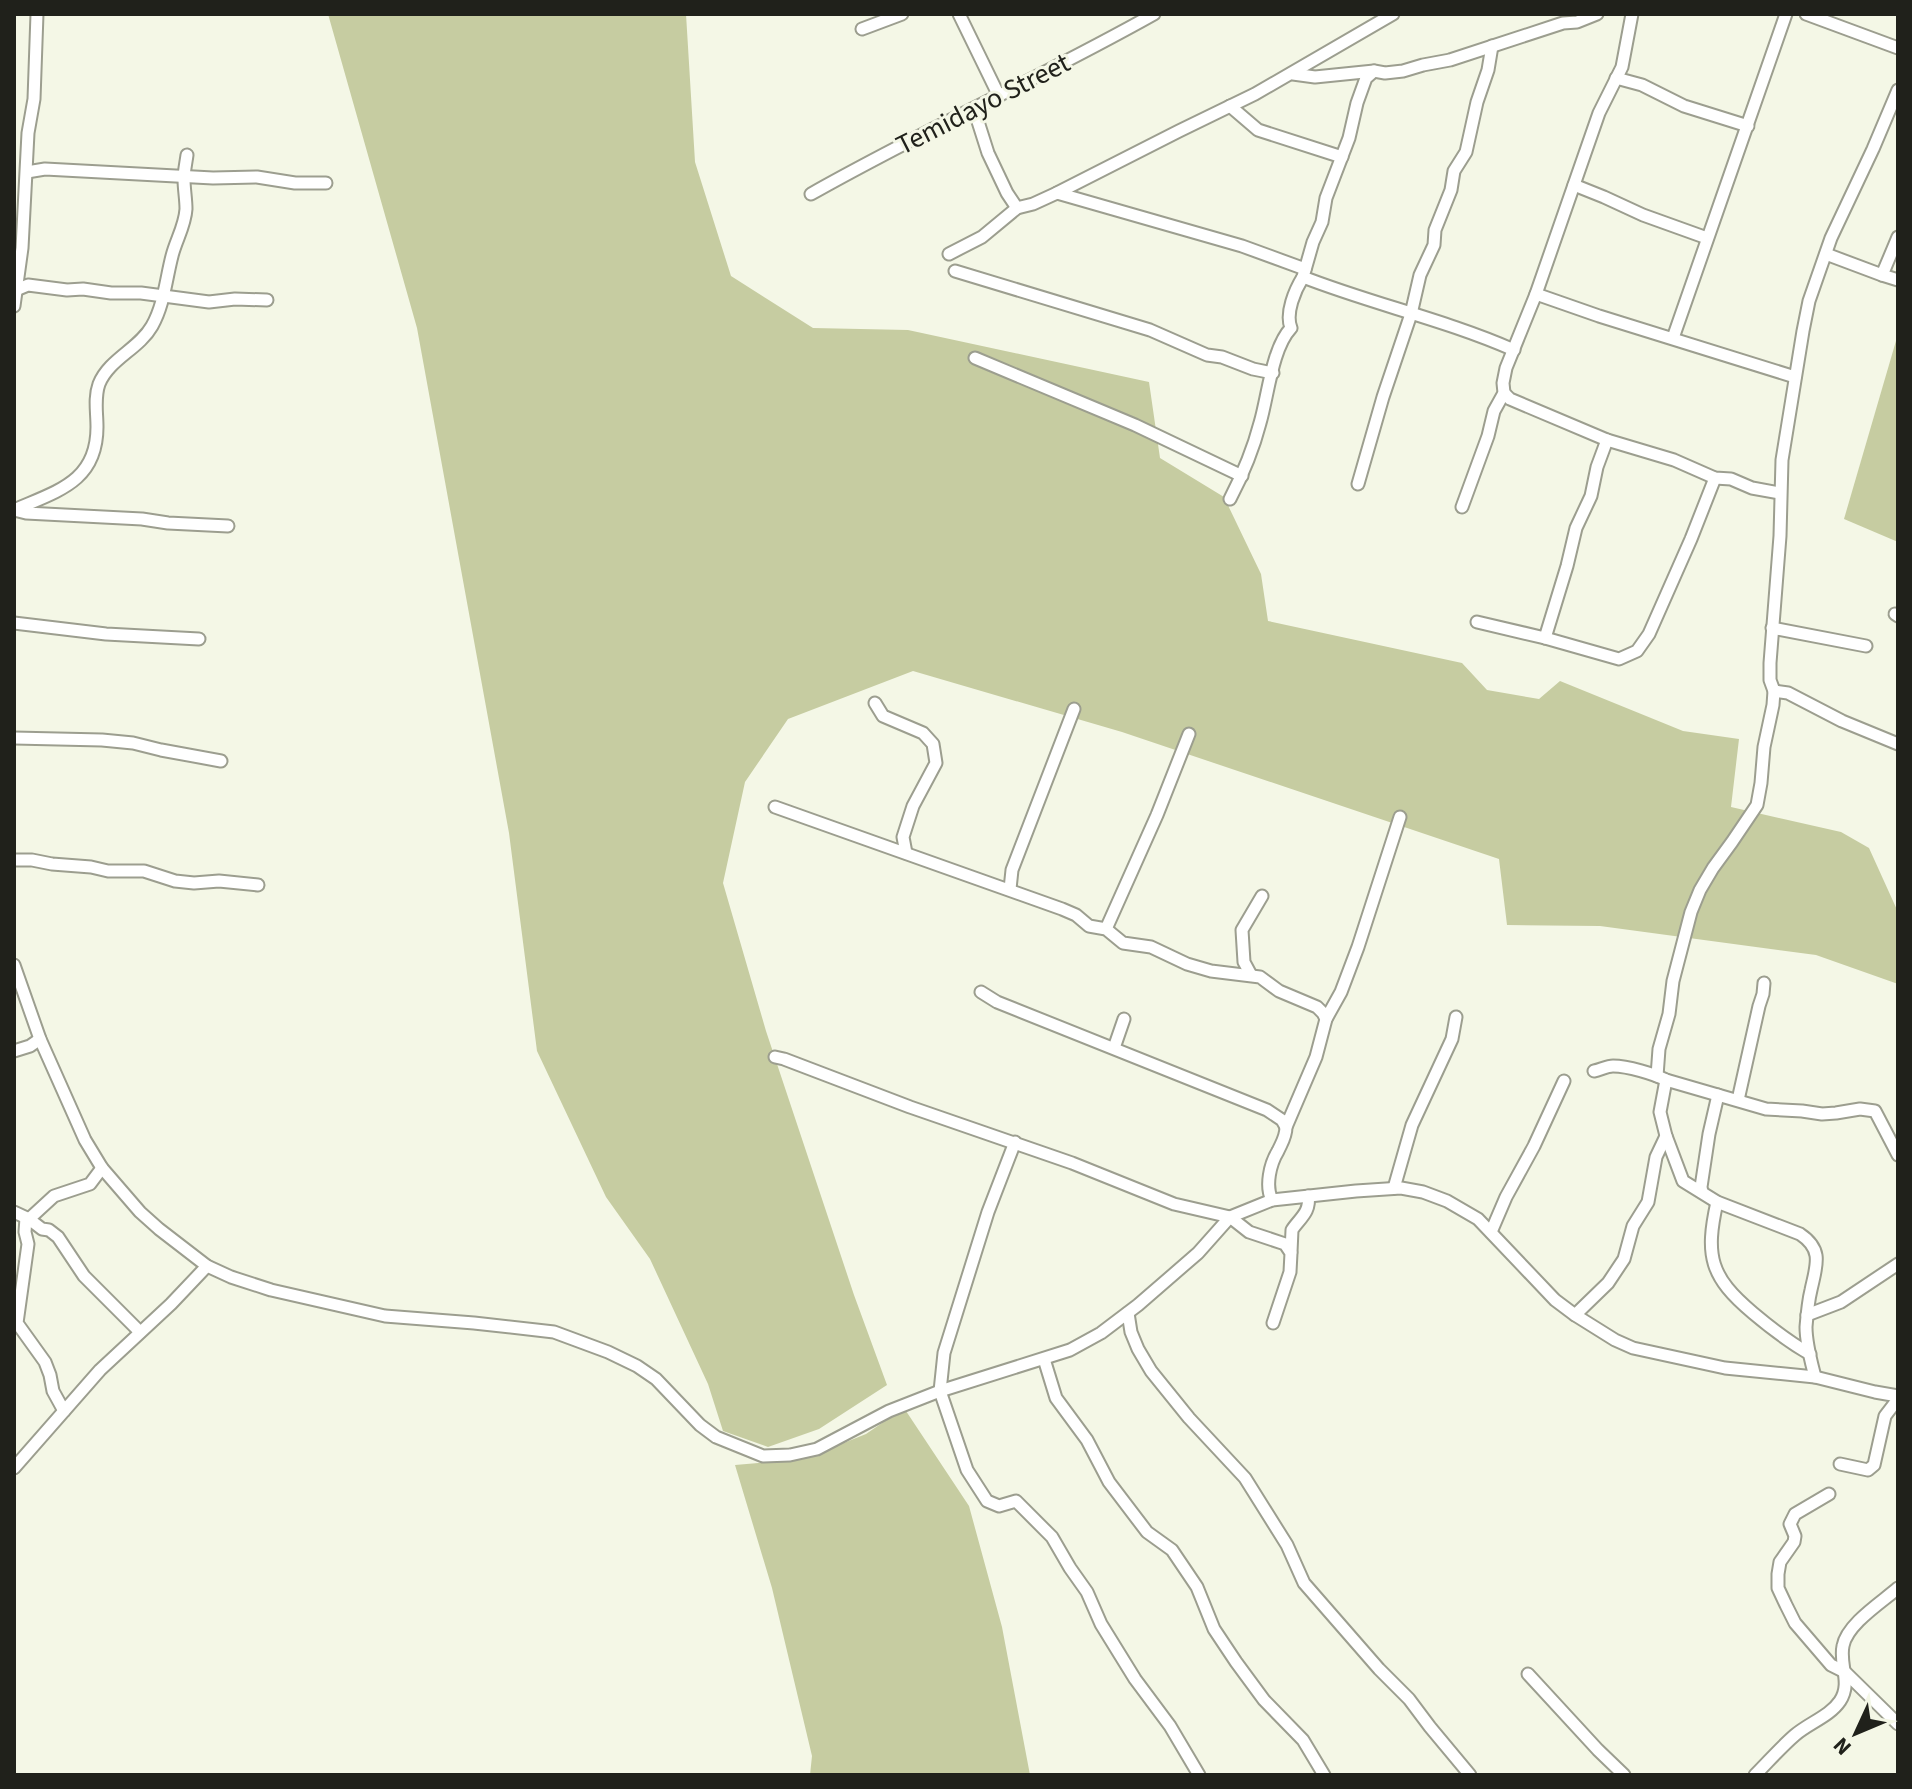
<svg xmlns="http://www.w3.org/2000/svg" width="1912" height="1789" font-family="'Source Sans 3',sans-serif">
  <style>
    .green { fill: #c6cca1 }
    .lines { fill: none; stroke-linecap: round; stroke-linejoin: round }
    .minor-casing { stroke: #9c9e8f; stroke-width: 15 }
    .minor { stroke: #fff; stroke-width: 11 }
    .labels { text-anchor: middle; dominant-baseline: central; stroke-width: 6; stroke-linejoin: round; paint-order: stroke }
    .street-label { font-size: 28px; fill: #20211b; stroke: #f4f7e6 }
  </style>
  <rect width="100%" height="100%" fill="#f4f7e6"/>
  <g class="green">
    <path d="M328 14H686L695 162 731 276 813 328 908 330 1149 382 1160 458 1224 497 1261 574 1268 621 1462 663 1487 690 1539 699 1560 681 1683 731 1739 739 1731 807 1841 832 1869 848 1898 912V984L1816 955 1600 926 1507 925 1499 859 1122 732 913 671 788 719 745 782 723 883 766 1031 854 1295 887 1385 819 1429 768 1447 723 1431 708 1384 650 1259 606 1197 537 1051 509 833 417 328Z"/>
    <path d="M1898 334V542L1844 519Z"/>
    <path d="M904 1408 969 1506 1002 1627 1030 1775H810L812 1756 772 1588 735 1465 804 1459 866 1434Z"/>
  </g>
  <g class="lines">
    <g class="minor-casing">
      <g id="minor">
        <path d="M959 14 999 96"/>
        <path d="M1806 14 1898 48"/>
        <path d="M862 29 902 14"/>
        <path d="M1374 71 1366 78 1357 103 1349 138 1326 198 1322 222 1313 242 1303 277C1372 304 1446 320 1514 350"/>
        <path d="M1293 74 1315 77 1374 71 1385 73 1403 71 1423 65 1450 60 1563 23 1577 22 1597 14"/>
        <path d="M1616 78 1642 85 1684 106 1748 126"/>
        <path d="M1230 106 1258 130 1342 157"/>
        <path d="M974 109 988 153 1007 193 1017 208"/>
        <path d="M27 172 45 169 213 178 257 177 295 183H326"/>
        <path d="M1574 185 1604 197 1643 215 1707 238"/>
        <path d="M1057 193 1179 131 1255 94 1393 14"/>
        <path d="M811 194C924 130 1042 77 1154 14"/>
        <path d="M1898 237 1882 275 1898 280"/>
        <path d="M949 254 982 237 1017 208 1033 204 1057 193 1242 246 1305 269"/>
        <path d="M1826 254 1882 275"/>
        <path d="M955 271 1150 330 1207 355 1222 357 1253 369 1273 373"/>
        <path d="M16 290 28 285 67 290 83 289 111 293H141L209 302 235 299 267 300"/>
        <path d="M1536 294 1599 316 1795 377"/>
        <path d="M14 306 22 248 28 133 34 99 37 14"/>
        <path d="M1673 338C1710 230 1749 122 1786 14"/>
        <path d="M975 358 1135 425 1242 476"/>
        <path d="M1504 393 1510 399 1607 440 1674 460 1715 478 1731 479 1752 488 1780 493"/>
        <path d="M1358 484 1383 397 1411 314 1420 275 1434 245 1435 230 1451 190 1454 171 1466 152 1477 102 1488 70 1492 46"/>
        <path d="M1230 499C1243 474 1253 450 1260 423 1268 396 1272 348 1291 328 1285 313 1295 290 1303 277"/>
        <path d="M1462 507 1488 436 1494 411 1504 393 1503 383 1506 368 1536 294 1599 113 1622 67 1632 14"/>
        <path d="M14 510C57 491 97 482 97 427 97 412 94 398 99 384 109 359 139 349 152 326 164 305 166 279 172 256 176 240 185 226 186 209 186 199 184 189 184 179 184 171 186 163 187 155"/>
        <path d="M14 510 26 513 142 519 168 523 228 526"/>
        <path d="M1895 614 1898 616"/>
        <path d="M1477 622 1545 638 1619 659 1637 651 1649 634 1691 539 1715 478"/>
        <path d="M14 623 106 634 199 639"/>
        <path d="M1772 628 1866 646"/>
        <path d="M1545 638 1567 566 1576 528 1591 496 1597 467 1607 440"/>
        <path d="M1774 691 1788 693 1842 721 1898 744"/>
        <path d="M875 703 883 716 923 733 933 744 936 763 913 806 903 837 906 853"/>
        <path d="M14 738 102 740 133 743 161 750 221 761"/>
        <path d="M775 807 1062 909 1076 915 1089 926 1106 929 1123 943 1151 947 1187 964 1211 971 1260 977 1279 991 1317 1007 1323 1013 1326 1019"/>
        <path d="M14 860H32L52 864 91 867 108 871H144L175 881 194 883 219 881 258 885"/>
        <path d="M1010 889 1012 870 1074 709"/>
        <path d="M1106 929 1157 815 1189 734"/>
        <path d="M14 965 40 1039 85 1140 102 1168 140 1212 159 1229 207 1266 231 1277 271 1290 385 1316 474 1323 554 1332 608 1352 637 1366 656 1379 700 1425 716 1437 763 1456 790 1455 817 1449 889 1411 940 1391 1070 1350 1101 1333 1138 1305 1198 1253 1230 1217 1272 1200 1356 1191 1401 1188 1423 1192 1447 1201 1478 1219 1555 1300 1575 1315 1615 1340 1633 1348 1725 1368 1815 1377 1875 1392 1898 1396"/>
        <path d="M1251 975 1244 962 1242 930 1262 896"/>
        <path d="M981 992 997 1002 1267 1110 1282 1120 1286 1127"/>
        <path d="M1114 1048 1124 1019"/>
        <path d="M14 1051 30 1046 40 1039"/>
        <path d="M775 1057 784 1059 910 1107 1072 1163 1174 1204 1230 1217 1249 1232 1285 1244 1291 1253 1290 1272 1273 1323"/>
        <path d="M1594 1071C1600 1070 1607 1066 1613 1066 1628 1066 1654 1074 1666 1080L1766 1109 1802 1111 1822 1114 1836 1113 1860 1109 1875 1111 1898 1155"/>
        <path d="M1657 1076 1659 1049 1669 1014 1673 981 1691 912 1700 890 1713 868 1732 842 1757 805 1761 783 1764 747 1773 705 1774 691 1770 680V663L1780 536 1782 460 1803 331 1809 301 1831 238 1873 149 1898 90"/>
        <path d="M1666 1080 1660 1112 1666 1136 1683 1181 1717 1202 1800 1234C1824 1250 1816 1266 1811 1290 1808 1302 1807 1315 1806 1327 1806 1344 1811 1361 1815 1377"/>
        <path d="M1738 1100 1759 1006 1763 994 1764 983"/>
        <path d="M1015 1142 988 1212 944 1353 940 1391 967 1470 987 1501 999 1506 1016 1501 1052 1537 1070 1568 1087 1592 1101 1624 1135 1679 1170 1726 1199 1775"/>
        <path d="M1394 1188 1412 1125 1452 1039 1456 1017"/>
        <path d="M1702 1192 1701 1187 1709 1134 1718 1095"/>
        <path d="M1272 1200C1265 1186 1270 1164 1278 1151 1282 1142 1286 1137 1286 1127L1316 1057 1326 1019 1341 992 1358 947 1400 817"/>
        <path d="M1717 1202C1705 1256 1710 1277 1753 1313 1772 1329 1789 1342 1810 1354"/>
        <path d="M14 1212 29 1219 42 1229 49 1230 58 1237 84 1276 140 1332"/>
        <path d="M26 1218 25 1232 28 1244 17 1323 45 1362 50 1375 53 1391 64 1411"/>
        <path d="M29 1219 54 1196 90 1184 102 1168"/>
        <path d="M1491 1232 1506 1197 1534 1146 1564 1081"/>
        <path d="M1291 1252 1292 1230C1299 1219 1311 1212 1308 1196"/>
        <path d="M1128 1313 1131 1332 1138 1349 1151 1371 1189 1418 1245 1478 1287 1545 1304 1583 1379 1669 1409 1699 1430 1727 1470 1775"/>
        <path d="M1575 1315 1608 1283 1624 1259 1633 1226 1648 1202 1656 1157 1666 1136"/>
        <path d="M1807 1315 1841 1302 1898 1264"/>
        <path d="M1044 1359 1056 1398 1087 1440 1109 1482 1147 1532 1172 1550 1197 1587 1214 1629 1236 1662 1264 1700 1303 1740 1324 1775"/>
        <path d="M1840 1464 1868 1470 1874 1465 1885 1416 1898 1399"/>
        <path d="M14 1468 100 1370 171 1304 207 1266"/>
        <path d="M1829 1494 1795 1514 1790 1524 1795 1536 1794 1542 1780 1562 1778 1574V1588L1786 1605 1795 1623 1831 1665 1845 1672 1898 1724"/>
        <path d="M1528 1674 1598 1750 1624 1775"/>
        <path d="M1755 1775C1768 1762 1781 1747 1795 1735 1809 1723 1830 1716 1840 1701 1852 1683 1839 1665 1843 1646 1847 1624 1882 1602 1898 1588"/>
      </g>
    </g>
    <use href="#minor" class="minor"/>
  </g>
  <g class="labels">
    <g class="street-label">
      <text transform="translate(983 104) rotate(-27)">Temidayo Street</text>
    </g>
  </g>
  <rect width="1912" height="1789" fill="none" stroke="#20211b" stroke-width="32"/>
  <g transform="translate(1856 1733) rotate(226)" stroke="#f4f7e6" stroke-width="6" paint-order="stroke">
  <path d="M0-6L14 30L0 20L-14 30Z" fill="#20211b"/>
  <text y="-12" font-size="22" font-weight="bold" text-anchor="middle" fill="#20211b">N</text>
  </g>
</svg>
